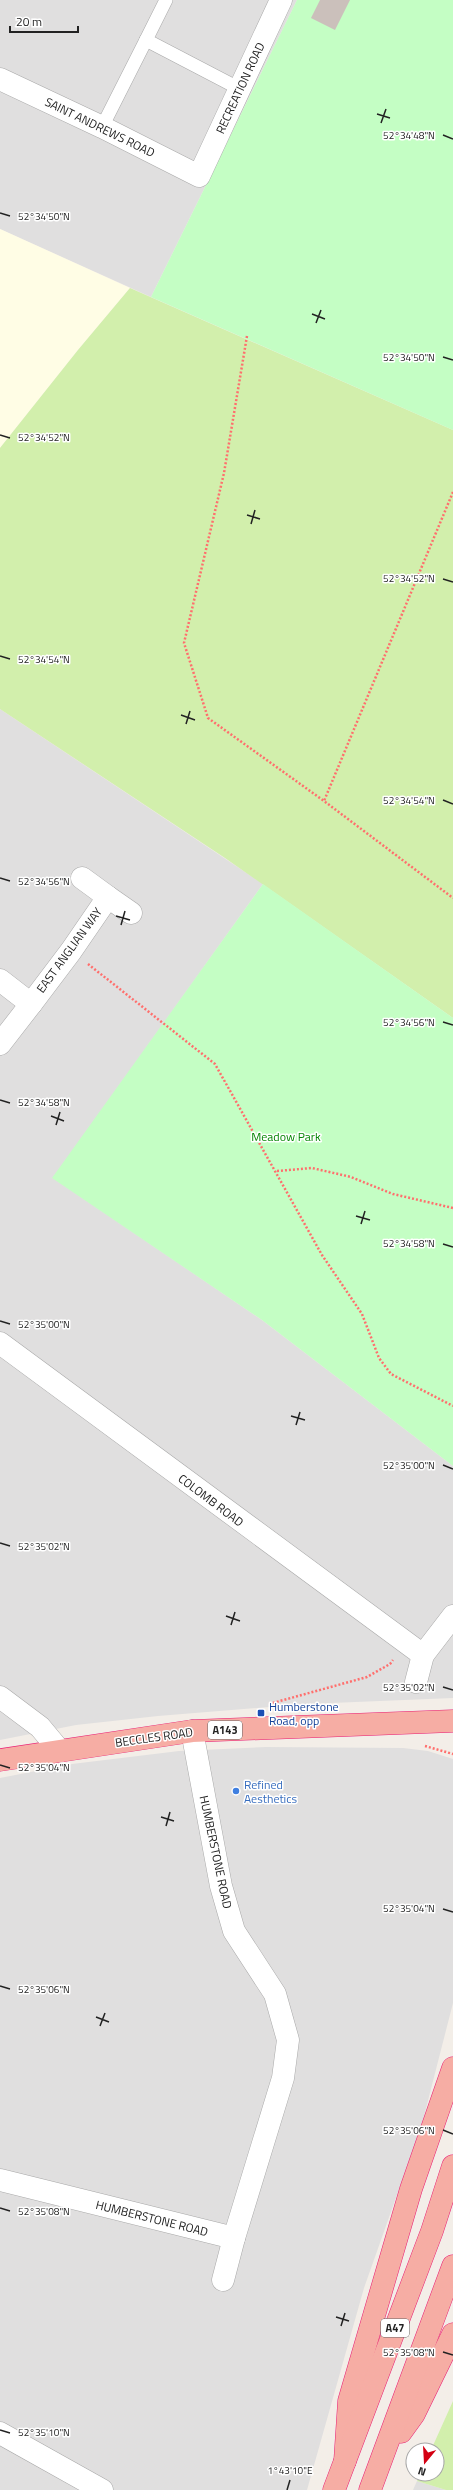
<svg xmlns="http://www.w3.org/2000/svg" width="453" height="2490" font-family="'Titillium Web',sans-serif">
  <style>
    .residential { fill: #e0dfdf }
    .education { fill: #fffde5 }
    .grass { fill: #d2efac }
    .park { fill: #c4fec4 }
    .building { fill: #cbc0bb }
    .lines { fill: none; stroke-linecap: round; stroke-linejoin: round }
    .service-casing { stroke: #a9a9a9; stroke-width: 14 }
    .minor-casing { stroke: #a9a9a9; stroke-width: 23 }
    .tertiary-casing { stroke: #a9a9a9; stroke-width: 23 }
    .trunk-casing { stroke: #e91d74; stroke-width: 23 }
    .path { stroke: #ff6f6d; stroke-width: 2.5; stroke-dasharray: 2 2; stroke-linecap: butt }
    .service { stroke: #fff; stroke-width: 13 }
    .minor { stroke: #fff; stroke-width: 22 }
    .tertiary { stroke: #fff; stroke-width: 22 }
    .trunk { stroke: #f6ada4; stroke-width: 22 }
    .ticks { fill: none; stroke: #222; stroke-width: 1.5 }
    .transit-dot { fill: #1a4fb4; stroke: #fff; stroke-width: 1.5 }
    .shop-dot { fill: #3f7fe0; stroke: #fff; stroke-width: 1.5 }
    .labels { text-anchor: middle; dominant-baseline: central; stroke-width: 3; stroke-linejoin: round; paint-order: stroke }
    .shield { fill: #fff; stroke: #646464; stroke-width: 1 }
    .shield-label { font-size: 11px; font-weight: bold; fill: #222 }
    .street-label { font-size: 12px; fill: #222; stroke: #fff }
    .park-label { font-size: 12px; fill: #058604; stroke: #fff }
    .transit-label { font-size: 12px; fill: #164399; stroke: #fff; text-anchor: start }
    .shop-label { font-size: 12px; fill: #366cbe; stroke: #fff; text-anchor: start }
    .ticks-label { font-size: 10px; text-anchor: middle; fill: #222; stroke: #fff; stroke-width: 3; stroke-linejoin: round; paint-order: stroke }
  </style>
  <rect width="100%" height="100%" fill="#f3eee8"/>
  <g class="residential">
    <path d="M0 0H297L151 297 0 229Z"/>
    <path d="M0 709 263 884 53 1178 262 1320 453 1466V1698L307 1704 158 1716 76 1725 0 1740Z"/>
    <path d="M266 1747 403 1748 428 1751 453 1759V2003L422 2124 364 2288 307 2490H0V1778L72 1764 179 1751Z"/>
    <path d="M417 2481 446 2490H413Z"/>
  </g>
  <path class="education" d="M0 229 130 288 78 350 0 448Z"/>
  <g class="grass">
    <path d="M130 288 453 430V1018L225 858 0 709V448L78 350Z"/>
    <path d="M453 2401V2490H446L417 2481 420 2474H437V2450H431Z"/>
  </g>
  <g class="park">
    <path d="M297 0H453V430L151 297Z"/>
    <path d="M263 884 453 1018V1466L262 1320 52 1178Z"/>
  </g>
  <path class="building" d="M320 0H350L335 30 311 18Z"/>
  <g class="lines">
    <g class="service-casing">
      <g id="service">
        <path d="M166 0 146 40 240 89"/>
        <path d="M102 127 146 40"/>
      </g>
    </g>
    <g class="minor-casing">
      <g id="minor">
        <path d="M0 79 102 127 199 176 281 0"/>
        <path d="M108 897 131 913"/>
        <path d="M0 980 31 1004 71 951 108 897 82 878"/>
        <path d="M0 1044 31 1004"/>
        <path d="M0 1343 423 1655"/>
        <path d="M416 1682 423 1655 453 1616"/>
        <path d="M0 1697 40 1727 60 1751"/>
        <path d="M0 2180 234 2238 283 2078 288 2040 275 1994 234 1931 221 1886 192 1731"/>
        <path d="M223 2280 234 2238"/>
      </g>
    </g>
    <g class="tertiary-casing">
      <path id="tertiary" d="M0 2433 102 2490"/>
    </g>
    <g class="trunk-casing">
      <g id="trunk">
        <path d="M0 1760 192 1731 453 1721"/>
        <path d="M401 2432 414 2414 453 2334"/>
        <path d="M345 2461 349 2401 411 2189 453 2068"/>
        <path d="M334 2490 432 2231 453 2166"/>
        <path d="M370 2490 453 2266"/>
      </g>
    </g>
    <g class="path">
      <path d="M247 336 224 473 184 643 208 718 324 801"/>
      <path d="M453 492 324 801 453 898"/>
      <path d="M88 964 215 1064 322 1255 362 1314 379 1358 391 1374 453 1406"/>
      <path d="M277 1171 312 1168 351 1177 393 1194 453 1208"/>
      <path d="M269 1704 367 1677 390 1664 393 1660"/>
      <path d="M425 1746 453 1754"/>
    </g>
    <use href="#service" class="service"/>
    <use href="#minor" class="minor"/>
    <use href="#tertiary" class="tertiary"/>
    <use href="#trunk" class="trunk"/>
  </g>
  <path class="ticks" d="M377 114 390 118M381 123 386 109M443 135 453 139M0 213 10 216M312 314 325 319M316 323 321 310M443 357 453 360M0 435 10 438M247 515 260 519M251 524 255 510M443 579 453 582M0 656 10 659M181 715 195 720M186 724 190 711M443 800 453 804M0 878 10 881M116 916 130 920M121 925 125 911M443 1022 453 1025M0 1100 10 1103M51 1116 64 1121M56 1125 60 1112M356 1216 370 1220M361 1224 365 1211M443 1244 453 1247M0 1321 10 1324M291 1416 305 1420M296 1425 300 1412M443 1465 453 1469M0 1543 10 1546M226 1616 240 1621M231 1625 235 1612M443 1687 453 1690M0 1765 10 1768M161 1817 174 1821M166 1826 170 1812M443 1909 453 1912M0 1986 10 1989M96 2017 109 2022M100 2026 105 2013M443 2130 453 2134M0 2208 10 2211M336 2317 349 2321M341 2326 345 2313M443 2352 453 2355M0 2430 10 2433M287 2490 290 2480"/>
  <rect class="transit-dot" x="257" y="1709" width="8" height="8" rx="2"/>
  <circle class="shop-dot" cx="236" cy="1791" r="4"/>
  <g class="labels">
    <g class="shield">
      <rect x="208" y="1721" width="34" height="18" rx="3"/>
      <rect x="381" y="2319" width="28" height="18" rx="3"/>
    </g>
    <g class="shield-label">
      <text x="225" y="1730">A143</text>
      <text x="395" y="2328">A47</text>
    </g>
    <g class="street-label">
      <text transform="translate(240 88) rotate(-65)">RECREATION ROAD</text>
      <text transform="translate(100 127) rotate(26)">SAINT ANDREWS ROAD</text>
      <text transform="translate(69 950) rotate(-54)">EAST ANGLIAN WAY</text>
      <text transform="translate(211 1500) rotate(37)">COLOMB ROAD</text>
      <text transform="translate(154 1737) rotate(-8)">BECCLES ROAD</text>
      <text transform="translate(216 1852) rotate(78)">HUMBERSTONE ROAD</text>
      <text transform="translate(152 2218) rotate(14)">HUMBERSTONE ROAD</text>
    </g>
    <g class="park-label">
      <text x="286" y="1136">Meadow Park</text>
    </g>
    <g class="transit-label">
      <text x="269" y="1706">Humberstone<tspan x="269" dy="14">Road, opp</tspan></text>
    </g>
    <g class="shop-label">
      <text x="244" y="1784">Refined<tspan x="244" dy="14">Aesthetics</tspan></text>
    </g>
  </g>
  <g class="ticks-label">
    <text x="409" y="139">52°34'48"N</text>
    <text x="44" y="220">52°34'50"N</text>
    <text x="409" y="361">52°34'50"N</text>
    <text x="44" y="441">52°34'52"N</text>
    <text x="409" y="582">52°34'52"N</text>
    <text x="44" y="663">52°34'54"N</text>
    <text x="409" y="804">52°34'54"N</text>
    <text x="44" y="885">52°34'56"N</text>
    <text x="409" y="1026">52°34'56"N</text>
    <text x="44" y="1106">52°34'58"N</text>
    <text x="409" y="1247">52°34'58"N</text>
    <text x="44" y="1328">52°35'00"N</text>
    <text x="409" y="1469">52°35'00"N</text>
    <text x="44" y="1550">52°35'02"N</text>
    <text x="409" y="1691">52°35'02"N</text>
    <text x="44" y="1771">52°35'04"N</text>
    <text x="409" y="1912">52°35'04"N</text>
    <text x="44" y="1993">52°35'06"N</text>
    <text x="409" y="2134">52°35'06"N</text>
    <text x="44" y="2215">52°35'08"N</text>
    <text x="409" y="2356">52°35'08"N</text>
    <text x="44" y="2436">52°35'10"N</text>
    <text x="290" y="2474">1°43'10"E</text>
  </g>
  <g transform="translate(425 2462) rotate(198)"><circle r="19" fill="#ffffff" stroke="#a7a7a7"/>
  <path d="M0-3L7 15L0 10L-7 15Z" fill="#d40012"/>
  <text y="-6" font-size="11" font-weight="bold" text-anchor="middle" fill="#222222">N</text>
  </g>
  <path d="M10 26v6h68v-6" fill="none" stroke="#222222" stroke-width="2"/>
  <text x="16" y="26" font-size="12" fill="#222222" stroke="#ffffff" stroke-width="3" paint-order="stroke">20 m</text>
</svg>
